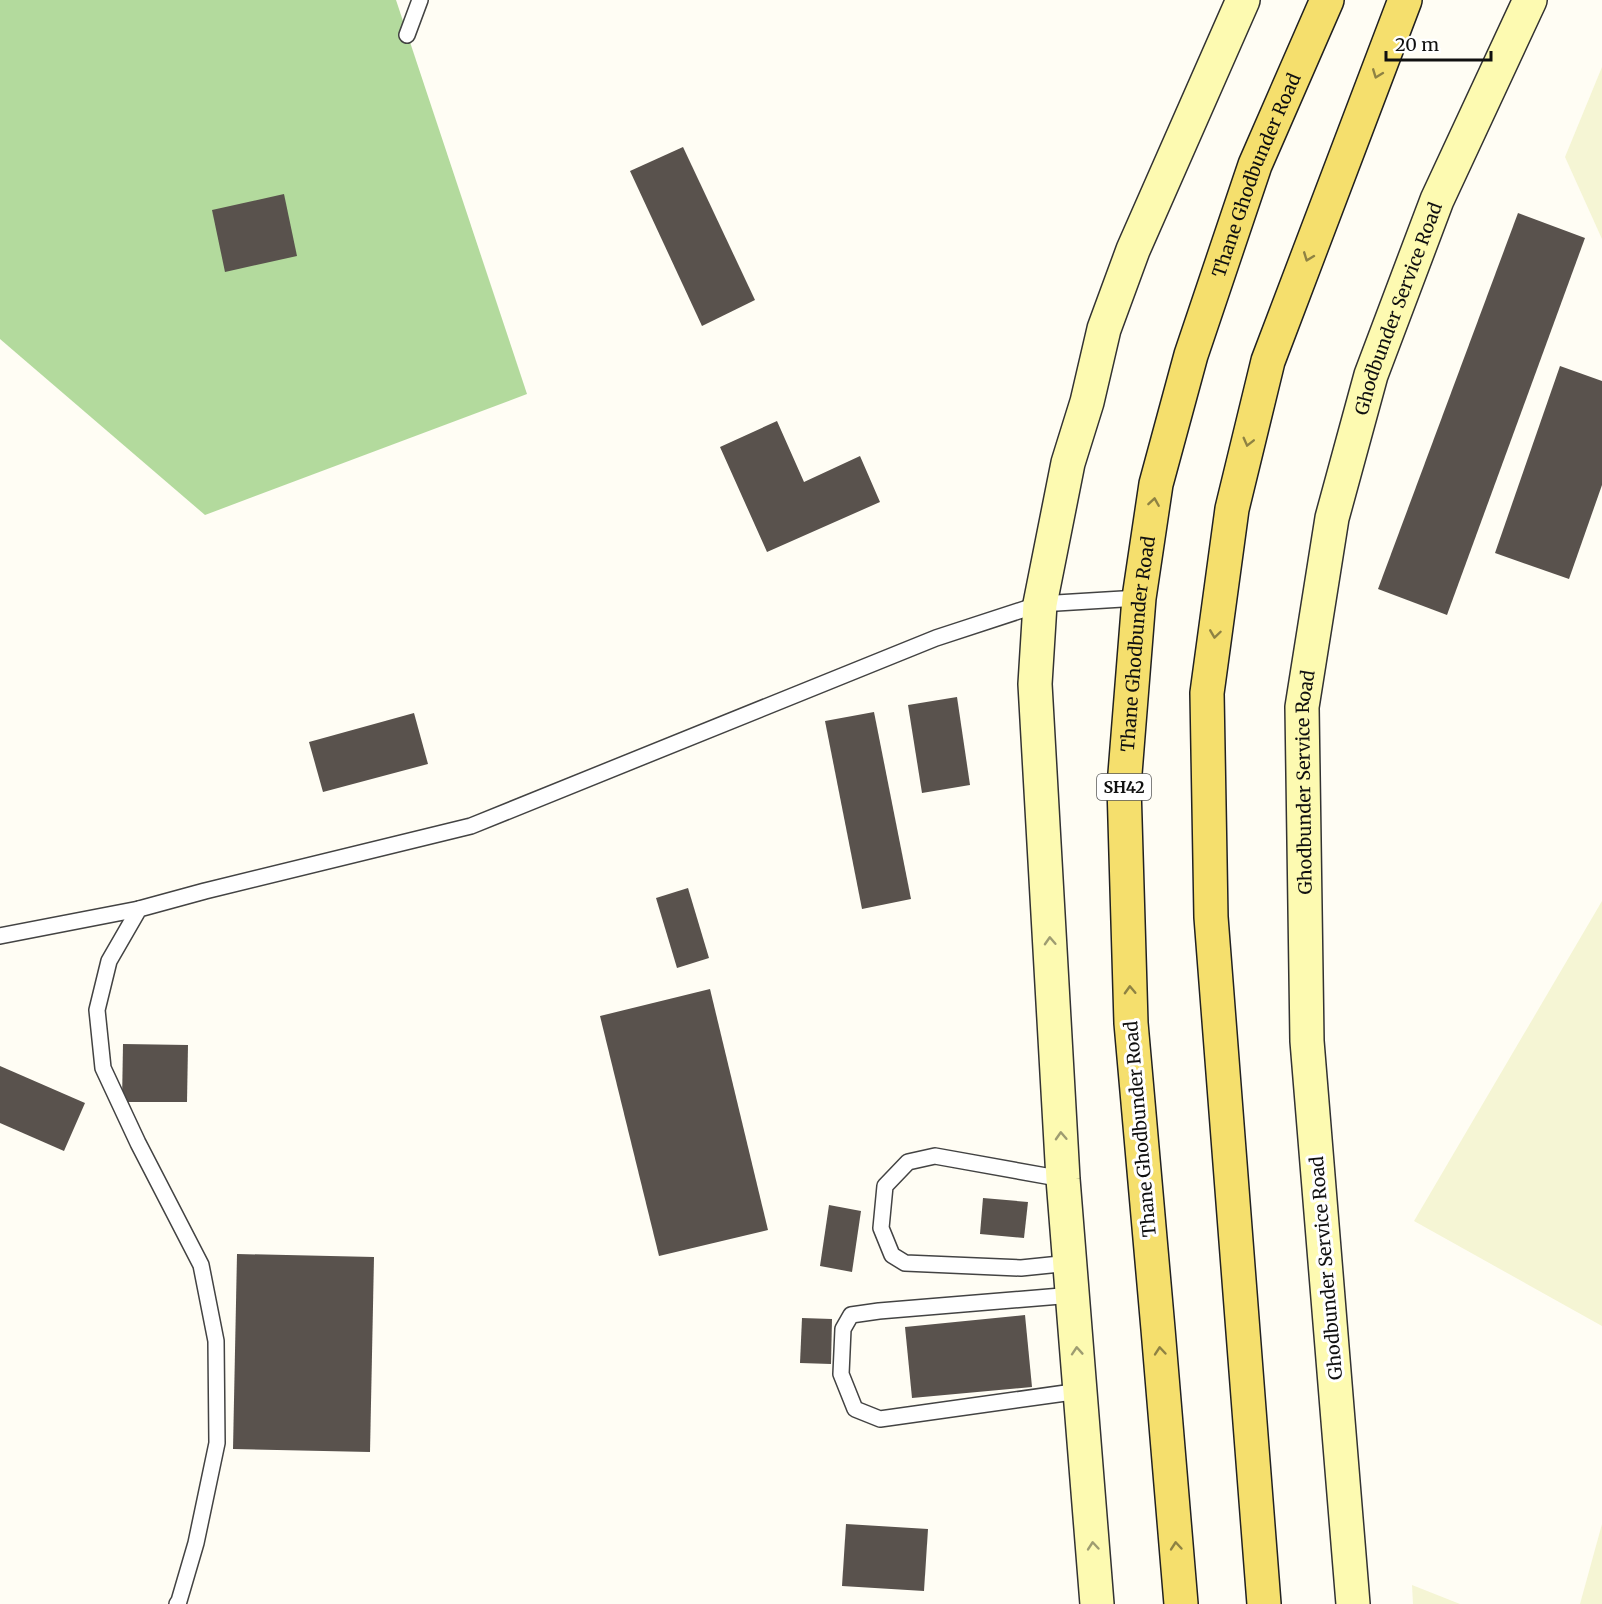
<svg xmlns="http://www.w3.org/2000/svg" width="1602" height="1604" font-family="Merriweather,serif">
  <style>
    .farmland { fill: #f5f5d4 }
    .forest { fill: #b3da9d }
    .building { fill: #59524d }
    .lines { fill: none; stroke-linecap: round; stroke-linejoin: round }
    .lane-casing { stroke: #434343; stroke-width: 18 }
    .secondary-casing { stroke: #323232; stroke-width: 36 }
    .primary-casing { stroke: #212121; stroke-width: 36 }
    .lane { stroke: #fff; stroke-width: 15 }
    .secondary { stroke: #fdfab1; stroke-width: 33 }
    .primary { stroke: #f5df6d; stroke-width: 33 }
    .oneway { stroke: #8e8243 }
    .oneway2 { stroke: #9e9c71 }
    .labels { text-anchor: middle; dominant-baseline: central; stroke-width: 6; stroke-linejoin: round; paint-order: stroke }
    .shield { fill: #fff; stroke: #585858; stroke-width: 1.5 }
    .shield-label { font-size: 16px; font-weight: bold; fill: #101010 }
    .street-label { font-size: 18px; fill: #101010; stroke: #fff }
  </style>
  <rect width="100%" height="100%" fill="#fffdf4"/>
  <g class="farmland">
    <path d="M1602 67V239L1565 157Z"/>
    <path d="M1602 901V1326L1414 1221Z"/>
    <path d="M1602 1524V1604H1580Z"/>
    <path d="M1412 1585 1460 1604H1413Z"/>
  </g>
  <path class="forest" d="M0 0H396L527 394 205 515 0 339Z"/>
  <g class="building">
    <path d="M683 147 755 300 702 326 630 171Z"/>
    <path d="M284 194 297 256 225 272 212 210Z"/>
    <path d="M1518 213 1585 238 1447 615 1378 589Z"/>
    <path d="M1560 366 1602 381V485L1569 579 1495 553Z"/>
    <path d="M777 421 804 482 860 456 880 502 767 552 720 447Z"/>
    <path d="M957 697 970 785 922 793 908 705Z"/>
    <path d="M874 712 911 899 862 909 825 721Z"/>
    <path d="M414 713 428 764 323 792 309 742Z"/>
    <path d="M688 888 709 958 677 968 656 898Z"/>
    <path d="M710 989 768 1230 659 1256 600 1016Z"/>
    <path d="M123 1044 188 1045 187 1102H122Z"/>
    <path d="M0 1066 85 1103 64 1151 0 1123Z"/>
    <path d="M983 1198 1028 1202 1024 1238 980 1234Z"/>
    <path d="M829 1205 861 1211 852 1272 820 1266Z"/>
    <path d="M237 1254 374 1257 370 1452 233 1449Z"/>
    <path d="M1025 1315 1032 1387 912 1398 905 1327Z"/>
    <path d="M802 1318 832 1319 831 1364 800 1363Z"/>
    <path d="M846 1524 928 1529 924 1591 842 1586Z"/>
  </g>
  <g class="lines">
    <g class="lane-casing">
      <g id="lane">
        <path d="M407 35 420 0"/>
        <path d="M0 936 139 909"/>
        <path d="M1063 1179 935 1156 908 1162 885 1186 881 1228 892 1255 905 1263 1021 1268 1070 1263"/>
        <path d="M1073 1295 879 1311 851 1315 843 1329 841 1374 855 1409 880 1419 1080 1391"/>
        <path d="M177 1604 179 1601 196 1543 217 1443 216 1341 201 1265 138 1143 103 1068 97 1010 109 961 139 909 205 891 471 826 936 638 1040 604 1139 598"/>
      </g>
    </g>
    <g class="secondary-casing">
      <g id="secondary">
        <path d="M1097 1604 1063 1179 1035 684 1040 604 1068 463 1087 402 1104 329 1133 250 1243 0"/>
        <path id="s1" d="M1353 1604 1307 1041 1302 707 1332 518 1371 375 1437 200 1530 0"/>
      </g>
    </g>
    <g class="primary-casing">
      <g id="primary">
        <path id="s2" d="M1181 1604 1158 1329 1131 1023 1124 786 1139 598 1156 484 1191 355 1255 165 1327 0"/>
        <path d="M1264 1604 1211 917 1207 693 1232 509 1268 361 1405 0"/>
      </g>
    </g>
    <use href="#lane" class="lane"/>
    <use href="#secondary" class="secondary"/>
    <use href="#primary" class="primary"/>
  </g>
  <defs><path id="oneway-chevron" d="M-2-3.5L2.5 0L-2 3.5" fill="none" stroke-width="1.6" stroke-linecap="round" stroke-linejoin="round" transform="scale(1.5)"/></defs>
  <g class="oneway">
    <use href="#oneway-chevron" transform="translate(1377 74) rotate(111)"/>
    <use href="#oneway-chevron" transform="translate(1308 257) rotate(111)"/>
    <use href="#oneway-chevron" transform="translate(1248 442) rotate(104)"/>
    <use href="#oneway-chevron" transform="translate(1154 502) rotate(-81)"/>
    <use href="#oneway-chevron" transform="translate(1215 634) rotate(98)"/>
    <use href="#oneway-chevron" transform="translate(1130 990) rotate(-92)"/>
    <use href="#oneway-chevron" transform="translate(1160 1351) rotate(-95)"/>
    <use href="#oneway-chevron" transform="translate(1176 1546) rotate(-95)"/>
  </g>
  <g class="oneway2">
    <use href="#oneway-chevron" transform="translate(1050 941) rotate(-93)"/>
    <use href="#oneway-chevron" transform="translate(1061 1136) rotate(-93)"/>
    <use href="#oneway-chevron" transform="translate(1077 1351) rotate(-94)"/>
    <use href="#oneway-chevron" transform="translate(1093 1546) rotate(-95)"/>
  </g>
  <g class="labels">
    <rect class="shield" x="1097" y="774" width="54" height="26" rx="4.5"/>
    <g class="shield-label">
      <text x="1124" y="787">SH42</text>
    </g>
    <g class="street-label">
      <text stroke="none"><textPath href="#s2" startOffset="1449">Thane Ghodbunder Road</textPath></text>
      <text stroke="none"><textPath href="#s1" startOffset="1310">Ghodbunder Service Road</textPath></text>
      <text stroke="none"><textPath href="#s2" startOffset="963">Thane Ghodbunder Road</textPath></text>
      <text stroke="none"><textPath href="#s1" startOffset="824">Ghodbunder Service Road</textPath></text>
      <text transform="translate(1140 1129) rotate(-95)">Thane Ghodbunder Road</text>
      <text transform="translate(1326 1268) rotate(-95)">Ghodbunder Service Road</text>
    </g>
  </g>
  <path d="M1386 51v9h105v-9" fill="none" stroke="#101010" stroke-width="3"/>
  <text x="1395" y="51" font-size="18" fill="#101010" stroke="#ffffff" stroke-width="4.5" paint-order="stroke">20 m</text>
</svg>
